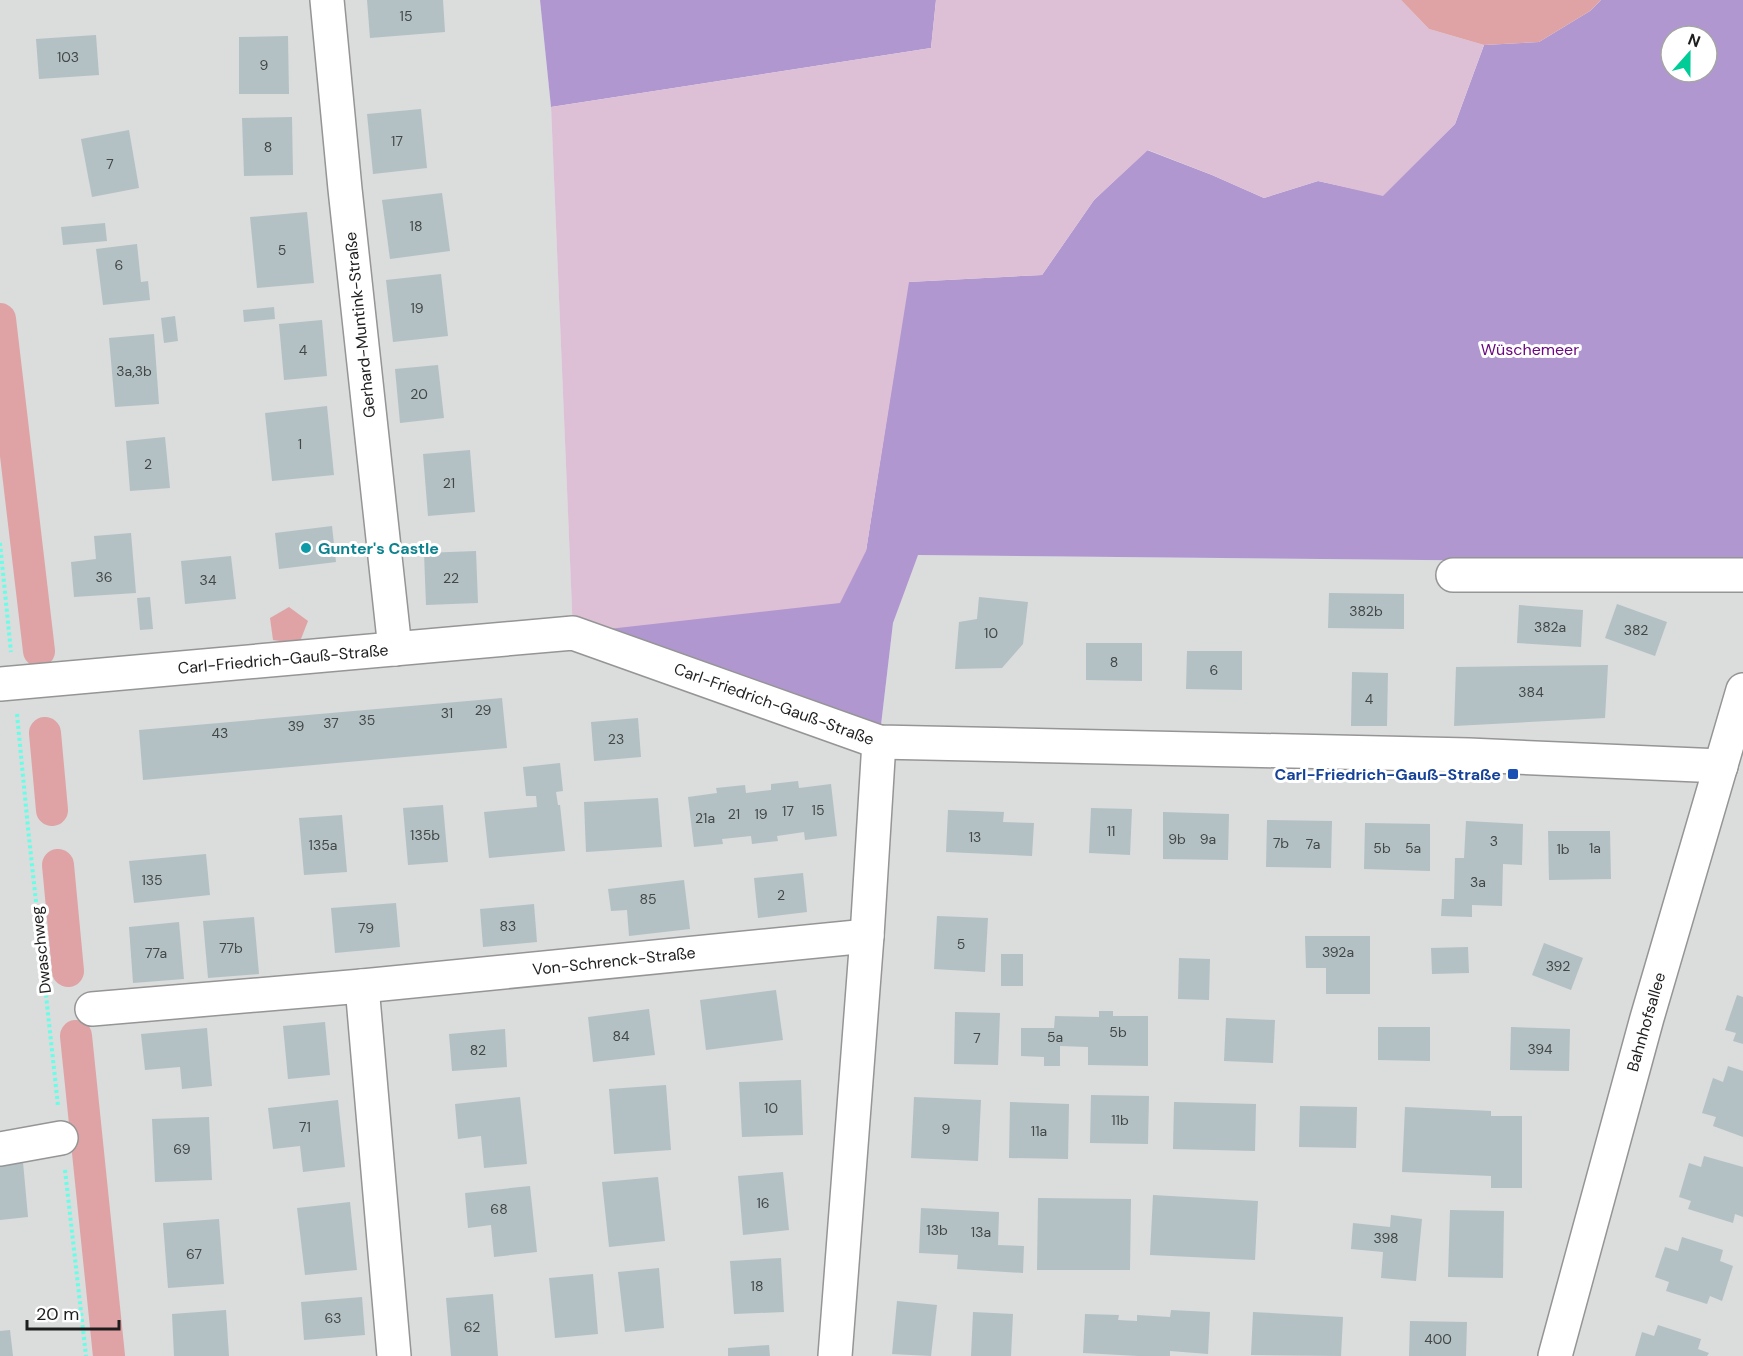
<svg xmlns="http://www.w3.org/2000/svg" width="1743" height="1356" font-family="'DM Sans',sans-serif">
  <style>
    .residential { fill: #dbdcdc }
    .forest { fill: #b197d0; fill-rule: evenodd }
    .wetland { fill: #dec0d6 }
    .water { fill: #dfa3a5 }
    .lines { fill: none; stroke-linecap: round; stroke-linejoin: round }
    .canal { stroke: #dfa3a5; stroke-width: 32 }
    .building { fill: #b3c1c4 }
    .minor-casing { stroke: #959595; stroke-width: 36 }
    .path { stroke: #66fee7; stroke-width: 4; stroke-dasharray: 3 3; stroke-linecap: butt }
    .minor { stroke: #fff; stroke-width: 33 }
    .culture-dot { fill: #0f9aa8; stroke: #fff; stroke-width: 2 }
    .transit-dot { fill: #1a4fb4; stroke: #fff; stroke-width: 2 }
    .labels { text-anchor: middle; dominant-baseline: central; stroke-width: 6; stroke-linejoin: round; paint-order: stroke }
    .number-label { font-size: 14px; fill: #434748 }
    .street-label { font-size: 16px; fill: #1e1e1e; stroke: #fff }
    .park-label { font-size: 16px; fill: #6c0881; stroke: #fff }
    .culture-label { font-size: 16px; font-weight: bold; fill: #0d838f; stroke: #fff; text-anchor: start }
    .transit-label { font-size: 16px; font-weight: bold; fill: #164399; stroke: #fff; text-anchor: end }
  </style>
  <rect width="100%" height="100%" fill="#e4ebf0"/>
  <path class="residential" d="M0 0H540L551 107 573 632 879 742 893 623 917 555 1743 563V1356H0Z"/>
  <g class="forest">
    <path d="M540 0H936L931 48 551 107Z"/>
    <path d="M1601 0H1743V563L918 555 893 623 879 742 573 633 866 551 908 282 1042 275 1094 200 1147 150 1212 175 1264 198 1318 181 1383 195 1455 124 1484 45 1539 42 1590 11ZM1671 36H1707V72H1671Z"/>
  </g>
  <path class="wetland" d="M936 0H1401L1429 29 1484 45 1455 124 1383 196 1318 181 1264 198 1212 175 1148 150 1094 200 1042 275 909 282 866 551 840 603 573 633 551 107 931 48Z"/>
  <g class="water">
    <path d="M1401 0H1601L1590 11 1539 42 1484 45 1429 29Z"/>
    <path d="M289 607 308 621 299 644 273 640 270 618Z"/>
  </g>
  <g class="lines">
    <g class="canal">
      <path d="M0 319 39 651"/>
      <path d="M45 733 52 810"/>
      <path d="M58 865 68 971"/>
      <path d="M76 1036 109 1356"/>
    </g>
  </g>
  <g class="building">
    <path d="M367 0H443L445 32 370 38Z"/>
    <path d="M96 35 99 75 39 79 36 39Z"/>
    <path d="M288 36 289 94H239V37Z"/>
    <path d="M421 109 427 168 373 174 367 114Z"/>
    <path d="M292 117 293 175 244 176 242 118Z"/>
    <path d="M129 130 139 188 92 197 81 139Z"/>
    <path d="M442 193 450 251 390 259 382 200Z"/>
    <path d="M307 212 314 283 257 288 250 217Z"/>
    <path d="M105 223 107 241 63 245 61 227Z"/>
    <path d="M137 244 141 282 148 281 150 300 103 305 96 249Z"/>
    <path d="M441 274 448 336 393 342 386 280Z"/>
    <path d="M274 307 275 319 244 322 243 310Z"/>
    <path d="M175 316 178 341 164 343 161 318Z"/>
    <path d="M322 320 327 376 284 380 279 324Z"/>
    <path d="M154 334 159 404 115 407 109 338Z"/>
    <path d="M438 365 444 418 400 423 395 369Z"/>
    <path d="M327 406 334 475 272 481 265 413Z"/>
    <path d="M165 437 170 488 130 491 126 441Z"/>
    <path d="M470 450 475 512 428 516 423 454Z"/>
    <path d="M332 526 336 562 279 569 275 533Z"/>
    <path d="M131 533 136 593 74 597 71 562 96 559 94 536Z"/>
    <path d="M476 551 478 603 426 605 424 553Z"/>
    <path d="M231 556 236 599 185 604 181 561Z"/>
    <path d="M1329 593 1404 594V629L1328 628Z"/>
    <path d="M150 597 153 629 140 630 137 598Z"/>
    <path d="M979 597 1028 602 1023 644 1002 668 955 669 959 622 977 619Z"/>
    <path d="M1617 604 1667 622 1655 656 1605 638Z"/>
    <path d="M1519 605 1583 610 1581 647 1517 643Z"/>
    <path d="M1086 643H1142V681L1086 680Z"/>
    <path d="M1187 651H1242V690L1186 689Z"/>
    <path d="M1608 665 1605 718 1454 726 1456 667Z"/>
    <path d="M1352 672 1388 673 1387 726H1351Z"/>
    <path d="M502 698 507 748 143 780 139 730Z"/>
    <path d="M638 718 641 757 594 761 591 722Z"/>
    <path d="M560 763 563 791 556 792 558 805H560L565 851 489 858 484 812 537 807 536 796H526L523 767Z"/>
    <path d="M798 781 799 788 831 784 837 836 805 840 804 832 777 836 778 841 752 844 751 836 722 839 723 844 694 847 688 797 717 793 716 788 745 785 746 793 771 790V784Z"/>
    <path d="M658 798 662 847 586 852 584 802Z"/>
    <path d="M443 805 448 862 408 865 403 808Z"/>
    <path d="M1091 808 1132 809 1130 855 1089 853Z"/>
    <path d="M948 810 1004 812 1003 822 1034 823 1032 856 946 852Z"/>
    <path d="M1163 812 1229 814 1228 860 1163 859Z"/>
    <path d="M342 815 347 872 304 875 299 818Z"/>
    <path d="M1267 820 1332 821 1331 868 1266 867Z"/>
    <path d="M1466 821 1523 824 1522 865 1503 864 1502 906 1472 905V917L1441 916 1442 899H1454L1455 858H1464Z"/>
    <path d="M1365 823 1430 824V871L1364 869Z"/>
    <path d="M1548 831H1610L1611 879 1549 880Z"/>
    <path d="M206 854 210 895 134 903 129 861Z"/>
    <path d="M803 873 807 912 758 918 754 878Z"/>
    <path d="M684 880 690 929 629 936 627 910 611 911 608 889Z"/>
    <path d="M396 903 400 947 335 953 331 908Z"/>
    <path d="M534 904 537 942 483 947 480 909Z"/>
    <path d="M937 916 988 918 985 972 934 969Z"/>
    <path d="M254 917 259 974 208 978 203 921Z"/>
    <path d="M179 922 184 979 133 983 129 927Z"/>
    <path d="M1305 936H1370V994H1326V968H1306Z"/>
    <path d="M1544 943 1583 958 1571 990 1532 975Z"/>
    <path d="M1468 947 1469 973 1432 974 1431 948Z"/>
    <rect x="1001" y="954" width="22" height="32"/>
    <path d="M1179 958 1210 959 1209 1000 1178 999Z"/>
    <path d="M776 990 783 1040 706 1050 700 1000Z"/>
    <path d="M1737 995 1743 997V1044L1733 1041 1736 1033 1725 1030Z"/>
    <path d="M649 1009 655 1055 593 1062 588 1017Z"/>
    <path d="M1099 1011H1113V1016H1148V1066L1088 1065V1047L1060 1046V1066H1044V1057L1021 1056V1028H1054L1055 1016 1099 1017Z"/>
    <path d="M955 1012 1000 1013 998 1065 954 1064Z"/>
    <path d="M1226 1018 1275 1020 1273 1063 1224 1061Z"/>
    <path d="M325 1022 330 1075 288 1079 283 1026Z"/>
    <path d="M1378 1027H1430V1061L1378 1060Z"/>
    <path d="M1511 1027 1570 1029 1569 1071 1510 1070Z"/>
    <path d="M207 1028 212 1086 182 1089 180 1067 145 1070 141 1034Z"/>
    <path d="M505 1029 507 1067 452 1071 449 1034Z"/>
    <path d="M1728 1066 1743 1071V1137L1713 1126 1716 1117 1702 1113 1713 1078 1723 1082Z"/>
    <path d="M801 1080 803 1135 742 1137 739 1082Z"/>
    <path d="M666 1085 671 1150 614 1154 609 1089Z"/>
    <path d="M1091 1095 1149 1096 1148 1144 1090 1143Z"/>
    <path d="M520 1097 527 1164 484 1168 481 1136 458 1139 455 1104Z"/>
    <path d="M914 1097 981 1100 978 1161 911 1158Z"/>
    <path d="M338 1100 345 1167 303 1172 300 1146 273 1149 268 1108Z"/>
    <path d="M1010 1102 1069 1104 1068 1159 1009 1158Z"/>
    <path d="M1174 1102 1256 1104 1255 1151 1173 1149Z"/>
    <path d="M1300 1106 1357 1107 1356 1148 1299 1147Z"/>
    <path d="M1405 1107 1491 1111V1116H1522V1188H1491V1176L1402 1172Z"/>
    <path d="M209 1117 212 1180 155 1182 152 1119Z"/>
    <path d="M1704 1156 1743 1167V1217L1735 1214 1733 1223 1688 1209 1691 1201 1679 1197 1689 1163 1701 1167Z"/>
    <path d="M23 1162 28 1217 0 1220V1164Z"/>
    <path d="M783 1172 789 1230 743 1235 738 1176Z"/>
    <path d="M658 1177 665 1241 609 1247 602 1182Z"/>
    <path d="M530 1186 537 1252 494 1257 491 1225 468 1228 465 1193Z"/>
    <path d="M1153 1195 1258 1201 1255 1260 1150 1255Z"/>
    <path d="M1038 1198 1131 1199 1130 1270H1037Z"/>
    <path d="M350 1202 357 1270 305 1275 297 1208Z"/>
    <path d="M921 1208 999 1212 998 1245 1024 1246 1023 1273 957 1269 958 1255 919 1253Z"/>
    <path d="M1450 1210 1504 1211 1503 1278 1448 1277Z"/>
    <path d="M1391 1215 1422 1219 1416 1281 1381 1278 1383 1252 1351 1249 1353 1223 1390 1227Z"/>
    <path d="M219 1219 224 1284 168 1288 163 1223Z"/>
    <path d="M1682 1237 1723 1250 1720 1261 1733 1266 1722 1301 1710 1296 1707 1304 1666 1291 1669 1282 1655 1277 1665 1247 1678 1251Z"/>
    <path d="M781 1258 784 1312 734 1314 730 1261Z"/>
    <path d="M659 1268 664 1328 625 1332 618 1272Z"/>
    <path d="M593 1274 598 1334 555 1338 549 1278Z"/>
    <path d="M493 1294 498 1356H451L446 1298Z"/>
    <path d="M362 1297 365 1335 304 1340 301 1302Z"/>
    <path d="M897 1301 937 1305 931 1356 892 1354Z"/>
    <path d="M226 1310 229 1356H174L172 1314Z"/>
    <path d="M1171 1310 1210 1312 1208 1354 1170 1351V1356H1138L1083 1353 1085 1314 1119 1315 1118 1320 1137 1321V1315L1170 1317Z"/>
    <path d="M973 1312 1013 1314 1011 1356H971Z"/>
    <path d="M1253 1312 1343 1317 1341 1356 1251 1355Z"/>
    <path d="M1410 1321 1467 1322 1466 1356H1409Z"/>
    <path d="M1658 1325 1701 1339 1698 1349 1709 1353 1707 1356H1635L1642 1332 1654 1336Z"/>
    <path d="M10 1330 13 1356H0V1331Z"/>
    <path d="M769 1345 770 1356H728V1348Z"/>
  </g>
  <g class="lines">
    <g class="minor-casing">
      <g id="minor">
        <path d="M327 0 345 189 395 649"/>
        <path d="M1453 575H1743"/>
        <path d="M0 684 573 633 879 742 1469 755 1721 766"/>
        <path d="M362 986 394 1356"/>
        <path d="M92 1009 362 986 867 936"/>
        <path d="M0 1149 61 1138"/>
        <path d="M835 1356 867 936 879 742"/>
        <path d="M1555 1356 1647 1018 1743 690"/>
      </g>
    </g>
    <g class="path">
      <path d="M0 543 11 652"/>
      <path d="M17 714 28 828 58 1106"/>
      <path d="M65 1170 86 1356"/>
    </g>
    <use href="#minor" class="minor"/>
  </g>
  <circle class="culture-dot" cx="306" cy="548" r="6"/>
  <rect class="transit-dot" x="1507" y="768" width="12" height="12" rx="3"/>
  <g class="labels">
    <g class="number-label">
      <text x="406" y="16">15</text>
      <text x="68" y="57">103</text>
      <text x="264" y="65">9</text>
      <text x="397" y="141">17</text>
      <text x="268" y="147">8</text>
      <text x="110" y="164">7</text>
      <text x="416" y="226">18</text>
      <text x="282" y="250">5</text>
      <text x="119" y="265">6</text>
      <text x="417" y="308">19</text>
      <text x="303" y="350">4</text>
      <text x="134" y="371">3a,3b</text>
      <text x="419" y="394">20</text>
      <text x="300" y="444">1</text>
      <text x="148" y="464">2</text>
      <text x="449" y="483">21</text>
      <text x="104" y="577">36</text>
      <text x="451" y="578">22</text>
      <text x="208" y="580">34</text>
      <text x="1366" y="611">382b</text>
      <text x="1550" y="627">382a</text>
      <text x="1636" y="630">382</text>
      <text x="991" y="633">10</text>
      <text x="1114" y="662">8</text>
      <text x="1214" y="670">6</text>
      <text x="1531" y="692">384</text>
      <text x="1369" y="699">4</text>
      <text x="483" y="710">29</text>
      <text x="447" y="713">31</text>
      <text x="367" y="720">35</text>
      <text x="331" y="723">37</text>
      <text x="296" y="726">39</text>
      <text x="220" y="733">43</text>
      <text x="616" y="739">23</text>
      <text x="818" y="810">15</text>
      <text x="788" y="811">17</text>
      <text x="734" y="814">21</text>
      <text x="761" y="814">19</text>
      <text x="705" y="818">21a</text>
      <text x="1111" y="831">11</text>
      <text x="425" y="835">135b</text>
      <text x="975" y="837">13</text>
      <text x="1177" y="839">9b</text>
      <text x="1208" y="839">9a</text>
      <text x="1494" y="841">3</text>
      <text x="1281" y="843">7b</text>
      <text x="1313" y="844">7a</text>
      <text x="323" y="845">135a</text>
      <text x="1382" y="848">5b</text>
      <text x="1413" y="848">5a</text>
      <text x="1595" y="848">1a</text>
      <text x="1563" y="849">1b</text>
      <text x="152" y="880">135</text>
      <text x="1478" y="882">3a</text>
      <text x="781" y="895">2</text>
      <text x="648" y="899">85</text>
      <text x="508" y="926">83</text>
      <text x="366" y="928">79</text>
      <text x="961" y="944">5</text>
      <text x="231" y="948">77b</text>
      <text x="1338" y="952">392a</text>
      <text x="156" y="953">77a</text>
      <text x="1558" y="966">392</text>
      <text x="1118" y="1032">5b</text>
      <text x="621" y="1036">84</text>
      <text x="1055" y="1037">5a</text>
      <text x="977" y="1038">7</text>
      <text x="1540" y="1049">394</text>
      <text x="478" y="1050">82</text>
      <text x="771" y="1108">10</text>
      <text x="1120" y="1120">11b</text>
      <text x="305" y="1127">71</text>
      <text x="946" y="1129">9</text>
      <text x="1039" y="1131">11a</text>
      <text x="182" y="1149">69</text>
      <text x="763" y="1203">16</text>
      <text x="499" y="1209">68</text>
      <text x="937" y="1230">13b</text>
      <text x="981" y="1232">13a</text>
      <text x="1386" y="1238">398</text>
      <text x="194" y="1254">67</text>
      <text x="757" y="1286">18</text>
      <text x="333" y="1318">63</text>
      <text x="472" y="1327">62</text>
      <text x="1438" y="1339">400</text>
    </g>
    <g class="street-label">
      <text transform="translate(360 325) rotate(-96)">Gerhard-Muntink-Straße</text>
      <text transform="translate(283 659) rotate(-5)">Carl-Friedrich-Gauß-Straße</text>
      <text transform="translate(774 704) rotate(20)">Carl-Friedrich-Gauß-Straße</text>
      <text transform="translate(41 950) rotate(-96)">Dwaschweg</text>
      <text transform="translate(614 961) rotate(-6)">Von-Schrenck-Straße</text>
      <text transform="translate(1646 1022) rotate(-74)">Bahnhofsallee</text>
    </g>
    <g class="park-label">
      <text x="1530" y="349">Wüschemeer</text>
    </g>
    <g class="culture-label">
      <text x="318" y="548">Gunter's Castle</text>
    </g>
    <g class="transit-label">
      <text x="1501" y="774">Carl-Friedrich-Gauß-Straße</text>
    </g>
  </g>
  <g transform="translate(1689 54) rotate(21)"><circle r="28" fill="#ffffff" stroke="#a5a5a5" stroke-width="1.5"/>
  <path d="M0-4.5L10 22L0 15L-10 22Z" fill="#00cc98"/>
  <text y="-9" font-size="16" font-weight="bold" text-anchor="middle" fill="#1e1e1e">N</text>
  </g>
  <path d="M27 1320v9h92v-9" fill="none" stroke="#1e1e1e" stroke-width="3"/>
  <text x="36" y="1320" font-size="18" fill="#1e1e1e" stroke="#ffffff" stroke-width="4.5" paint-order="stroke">20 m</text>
</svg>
